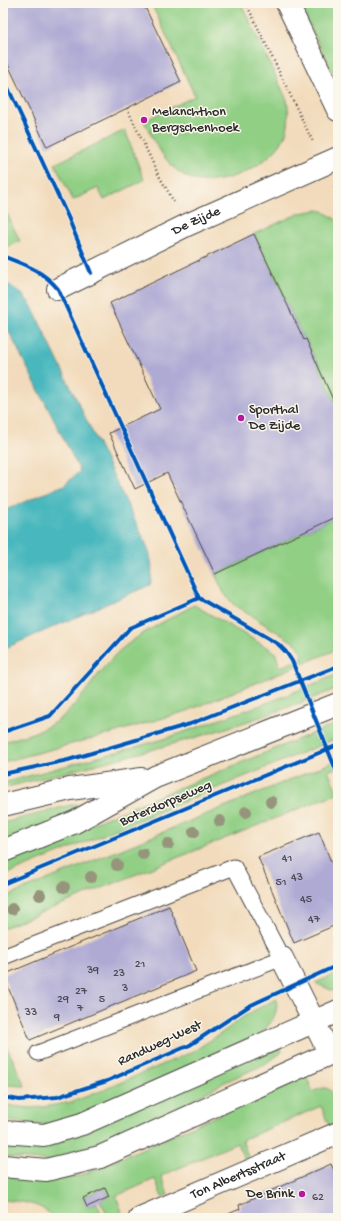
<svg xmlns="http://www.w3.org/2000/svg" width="341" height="1221" font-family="'Gochi Hand',sans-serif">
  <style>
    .green { fill: #91cf85; stroke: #5e7d58 }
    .water { fill: #48b8be; stroke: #3a7274 }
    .building { fill: #afaad4 }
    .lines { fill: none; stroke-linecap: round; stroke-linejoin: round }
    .service-casing { stroke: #494541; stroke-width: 17 }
    .minor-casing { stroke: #494541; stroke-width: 24 }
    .secondary-casing { stroke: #494541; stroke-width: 24 }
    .path { stroke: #494541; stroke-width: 2.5; stroke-dasharray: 1 3; stroke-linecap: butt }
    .service { stroke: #fff; stroke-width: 15 }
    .minor { stroke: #fff; stroke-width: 22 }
    .secondary { stroke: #fff; stroke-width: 22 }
    .cycleway-casing { stroke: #fbf7ec; stroke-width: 6 }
    .cycleway { stroke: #0057b8; stroke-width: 4 }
    .tree { fill: #96957b }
    .poi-dot { fill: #b5179e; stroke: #fbf7ec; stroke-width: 1.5 }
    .labels { text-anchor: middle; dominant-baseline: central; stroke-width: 3; stroke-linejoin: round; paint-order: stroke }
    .number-label { font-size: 12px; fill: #4c4b55 }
    .poi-label { font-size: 14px; fill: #2b2b2b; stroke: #fbf7ec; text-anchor: start }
    .street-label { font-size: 14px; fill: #2b2b2b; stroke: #fbf7ec }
  </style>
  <rect width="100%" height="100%" fill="#fbf7ec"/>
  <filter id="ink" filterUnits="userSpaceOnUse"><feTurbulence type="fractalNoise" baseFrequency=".025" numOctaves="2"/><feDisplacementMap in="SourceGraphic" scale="8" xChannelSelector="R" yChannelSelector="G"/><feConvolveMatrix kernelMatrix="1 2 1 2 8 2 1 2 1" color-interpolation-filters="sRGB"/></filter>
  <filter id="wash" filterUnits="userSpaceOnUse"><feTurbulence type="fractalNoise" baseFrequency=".012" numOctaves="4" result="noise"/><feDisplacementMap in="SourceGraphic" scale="16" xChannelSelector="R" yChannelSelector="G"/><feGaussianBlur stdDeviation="0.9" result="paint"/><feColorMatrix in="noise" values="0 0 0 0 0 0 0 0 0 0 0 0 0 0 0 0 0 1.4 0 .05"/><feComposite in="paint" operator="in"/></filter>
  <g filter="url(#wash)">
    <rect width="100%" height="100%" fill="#f2dbbc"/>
    <g class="green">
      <path d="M151 3H241L287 100C289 113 290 126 284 138 271 166 213 193 185 176 164 163 155 143 144 121L195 96Z"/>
      <path d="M299 3H338V84Z"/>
      <path d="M125 130 144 180 104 200 98 188 73 200 55 164Z"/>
      <path d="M318 210 323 211 338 221V411L306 339 304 340 254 234 300 213Z"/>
      <path d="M7 214 20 241 3 249V216Z"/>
      <path d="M338 516V649L187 711 106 735 3 762V742C23 736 45 731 62 717 83 699 97 673 116 654 138 633 168 620 194 605L275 652 280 667 303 658 298 645 234 605 224 593 215 574Z"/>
      <path d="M338 674V688C230 733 116 759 3 788V783L164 739 272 701Z"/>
      <path d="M338 723V738L3 876V860Z"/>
      <path d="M338 760V767L328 771 338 793 3 928V898Z"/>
      <path d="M75 804 80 805 81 809 3 843V823Z"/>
      <path d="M338 973V993L315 983Z"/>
      <path d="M276 999C280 1016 266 1029 255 1039L92 1112 47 1124H31L3 1120V1105L29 1108 43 1107 72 1102 101 1091 192 1052 219 1035 244 1016Z"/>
      <path d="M3 1039 25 1086 3 1085Z"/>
      <path d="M279 1049 282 1050 281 1053 265 1064 225 1082 135 1132 64 1162 3 1157V1139Z"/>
      <path d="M306 1076 313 1092C316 1090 321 1088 325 1088 337 1090 338 1113 338 1122L329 1126 321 1106 242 1140 249 1159 245 1161 237 1143 161 1176 168 1195 162 1197 155 1179 116 1196 122 1212 109 1218 100 1201 109 1197 105 1188 83 1198 87 1207 97 1203 103 1218H53C42 1202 20 1202 3 1200V1175C33 1180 58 1182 87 1173Z"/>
    </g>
    <path class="water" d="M3 281 21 293 31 305 143 537C151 554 154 567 150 585L3 649V511L64 485 80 471 3 320Z"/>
    <g id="blocks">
      <g class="building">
        <path d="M3 3H143L181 82 47 147 3 54Z"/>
        <path d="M254 234 304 340 306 339 338 411V516L215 574 167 473 135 489 109 433 160 409 110 303Z"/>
        <path d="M319 832 338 879V924L294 943 258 857Z"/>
        <path d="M169 906 196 971 30 1040 3 975Z"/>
        <path d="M331 1164 338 1179V1218H219L240 1209 239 1205Z"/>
        <path d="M105 1188 109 1197 87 1207 83 1198Z"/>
      </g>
    </g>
  </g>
  <g filter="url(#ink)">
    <use href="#blocks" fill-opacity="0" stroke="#494541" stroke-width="1"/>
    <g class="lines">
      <g class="service-casing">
        <path id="service" d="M3 957 234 867 282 958 38 1053"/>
      </g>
      <g class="minor-casing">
        <g id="minor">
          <path d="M287 3 338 110"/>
          <path id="s1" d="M58 289 187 225 338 158"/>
          <path d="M282 958 330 1054"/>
          <path id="s2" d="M140 1218 338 1133"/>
        </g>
      </g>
      <g class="secondary-casing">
        <g id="secondary">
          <path d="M3 805 70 789 142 779"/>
          <path d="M3 851 75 822 155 777 338 704"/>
          <path d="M3 1132 44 1135 82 1124 338 1011"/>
          <path d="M3 1166 46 1170 100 1157 338 1050"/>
        </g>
      </g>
      <g class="path">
        <path d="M246 3 313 142"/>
        <path d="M127 108 158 174 175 204"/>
        <path d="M334 186 338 194"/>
      </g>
      <use href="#service" class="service"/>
      <use href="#minor" class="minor"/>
      <use href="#secondary" class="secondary"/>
      <g class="cycleway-casing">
        <g id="cycleway">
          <path d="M3 77 68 217 91 273"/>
          <path d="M3 258 5 257C26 265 43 271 58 289L199 598 278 644 286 652 292 661 338 775"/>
          <path d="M3 732 50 716 130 628 199 598"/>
          <path d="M3 774 68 760 190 724 338 666"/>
          <path d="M3 884 338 745"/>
          <path d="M3 1097 19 1100 57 1097 107 1081 190 1045 249 1006 338 965"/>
        </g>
      </g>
      <use href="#cycleway" class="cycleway"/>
    </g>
    <g class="tree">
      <circle cx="271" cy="802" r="6"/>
      <circle cx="246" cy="812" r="6"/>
      <circle cx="220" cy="821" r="6"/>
      <circle cx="194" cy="832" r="6"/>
      <circle cx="168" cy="844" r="6"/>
      <circle cx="143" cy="854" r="6"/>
      <circle cx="117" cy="865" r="6"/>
      <circle cx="91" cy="877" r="6"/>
      <circle cx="64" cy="887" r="6"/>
      <circle cx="40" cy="895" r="6"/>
      <circle cx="12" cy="909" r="6"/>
    </g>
  </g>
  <g class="poi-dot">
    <circle cx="144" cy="120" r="4"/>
    <circle cx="241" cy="418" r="4"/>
    <circle cx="302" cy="1194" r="4"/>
  </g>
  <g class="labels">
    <g class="number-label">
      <text x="287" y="859">41</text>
      <text x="297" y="878">43</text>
      <text x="281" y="883">51</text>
      <text x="306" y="900">45</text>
      <text x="314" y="920">47</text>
      <text x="140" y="965">21</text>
      <text x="93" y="971">39</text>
      <text x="119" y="974">23</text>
      <text x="125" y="989">3</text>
      <text x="81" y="992">27</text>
      <text x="63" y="1000">29</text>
      <text x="102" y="1000">5</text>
      <text x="80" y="1009">7</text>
      <text x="31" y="1013">33</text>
      <text x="57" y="1018">9</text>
      <text x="318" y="1198">62</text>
    </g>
    <g class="poi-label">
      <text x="152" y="112">Melanchthon<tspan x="152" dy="16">Bergschenhoek</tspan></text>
      <text x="249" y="410">Sporthal<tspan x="249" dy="16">De Zijde</tspan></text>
      <text x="294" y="1194" text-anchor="end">De Brink</text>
    </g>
    <g class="street-label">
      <text stroke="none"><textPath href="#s1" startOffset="154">De Zijde</textPath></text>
      <text transform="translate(166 804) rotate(-23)">Boterdorpseweg</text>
      <text transform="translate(160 1044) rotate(-25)">Randweg-West</text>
      <text stroke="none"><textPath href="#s2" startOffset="107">Ton Albertsstraat</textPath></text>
    </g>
  </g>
  <rect width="341" height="1221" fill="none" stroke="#fbf7ec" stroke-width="16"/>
</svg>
